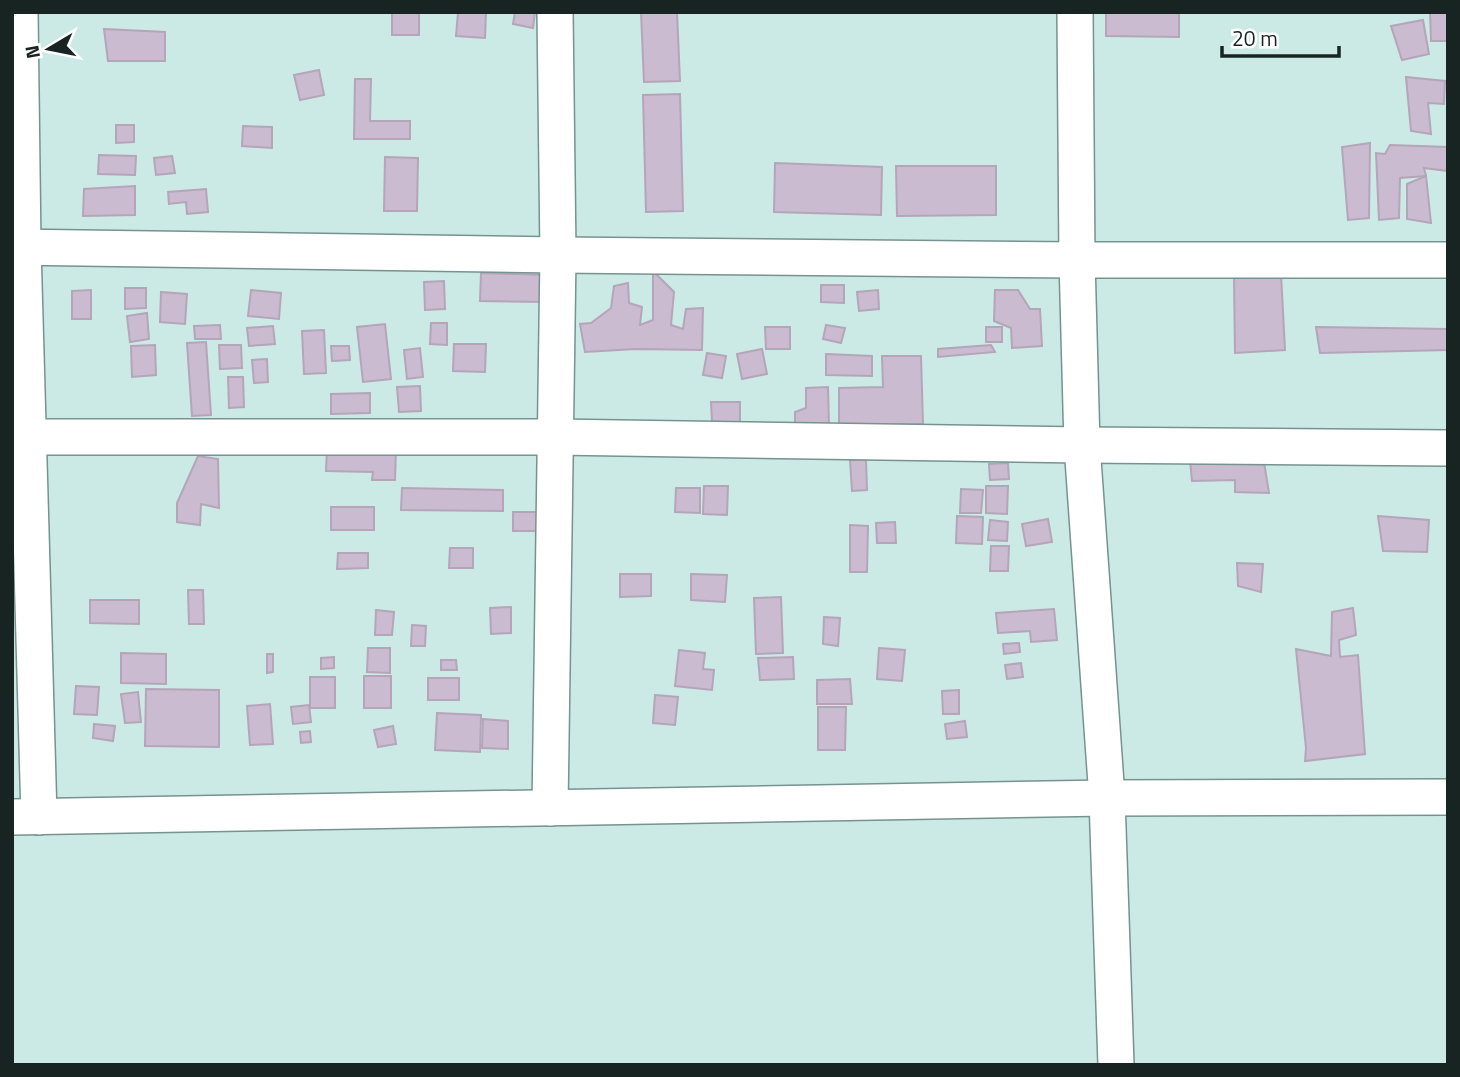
<svg xmlns="http://www.w3.org/2000/svg" width="1460" height="1077" font-family="'Titillium Web',sans-serif">
  <style>
    .building { fill: #cbbbd0; stroke: #b4a5b9; stroke-width: 2 }
    .lines { fill: none; stroke-linecap: round; stroke-linejoin: round }
    .street-casing { stroke: #76938f; stroke-width: 38 }
    .street { stroke: #fff; stroke-width: 35 }
  </style>
  <rect width="100%" height="100%" fill="#cbe9e5"/>
  <g class="building">
    <rect x="392" y="12" width="27" height="23"/>
    <path d="M458 12H486L485 38 456 36Z"/>
    <path d="M515 12H535L533 28 513 24Z"/>
    <path d="M641 12H677L680 81 644 82Z"/>
    <path d="M1106 12H1179V37L1106 36Z"/>
    <path d="M1430 12H1448V41H1431Z"/>
    <path d="M1423 20 1429 54 1402 60 1391 26Z"/>
    <path d="M104 29 165 32V61H108Z"/>
    <path d="M319 70 324 95 300 100 294 75Z"/>
    <path d="M1406 77 1445 81 1444 104 1428 103 1431 134 1411 131Z"/>
    <path d="M355 79H371L370 121H410V139H354Z"/>
    <path d="M680 94 683 211 646 212 643 95Z"/>
    <path d="M116 125H134V142L116 143Z"/>
    <path d="M243 126 272 127V148L242 146Z"/>
    <path d="M1370 143 1369 218 1348 220 1342 147Z"/>
    <path d="M1390 145 1448 147V171L1424 168 1426 176 1400 178 1399 218 1379 220 1376 153 1385 154Z"/>
    <path d="M99 155 136 156 135 175 98 174Z"/>
    <path d="M172 156 175 173 156 175 154 158Z"/>
    <path d="M385 157 418 158 417 211H384Z"/>
    <path d="M775 163 882 167 881 215 774 212Z"/>
    <path d="M896 166H996V215L897 216Z"/>
    <path d="M1426 176 1431 223 1407 219V184Z"/>
    <path d="M135 186V215L83 216 84 189Z"/>
    <path d="M206 189 208 212 187 214 186 202 169 204 168 192Z"/>
    <path d="M653 271 674 292 671 325 683 329 686 309 703 308 702 350 636 349 585 352 580 324 591 323 611 308 614 286 628 283 629 303 642 307 640 325 653 320Z"/>
    <path d="M481 273 545 275V302L480 301Z"/>
    <path d="M1281 274 1285 350 1235 353 1234 277Z"/>
    <path d="M444 281 445 309 425 310 424 282Z"/>
    <path d="M821 285H844V303L821 302Z"/>
    <path d="M125 288H146V308L125 309Z"/>
    <path d="M91 290V319H72V291Z"/>
    <path d="M251 290 281 293 279 319 248 316Z"/>
    <path d="M878 290 879 309 859 311 857 292Z"/>
    <path d="M995 290H1018L1030 309H1040L1042 346 1012 348 1011 328 994 321Z"/>
    <path d="M161 292 187 294 185 324 160 322Z"/>
    <path d="M147 313 149 339 130 342 127 316Z"/>
    <path d="M431 323H447V345L430 344Z"/>
    <path d="M385 324 391 379 363 382 357 327Z"/>
    <path d="M220 325 221 339H195L194 326Z"/>
    <path d="M826 325 845 328 841 343 823 339Z"/>
    <path d="M273 326 275 344 249 346 247 328Z"/>
    <path d="M765 327H790V349H766Z"/>
    <rect x="986" y="327" width="16" height="15"/>
    <path d="M1316 327 1448 329V350L1320 353Z"/>
    <path d="M324 330 326 373 304 374 302 331Z"/>
    <path d="M206 342 211 415 192 416 187 343Z"/>
    <path d="M454 344H486L485 372 453 371Z"/>
    <path d="M155 345 156 375 132 377 131 346Z"/>
    <path d="M219 345H241L242 368 220 369Z"/>
    <path d="M991 345 995 352 938 357V349Z"/>
    <path d="M331 346H349L350 360 332 361Z"/>
    <path d="M420 348 423 377 407 379 404 350Z"/>
    <path d="M762 349 767 374 742 379 737 354Z"/>
    <path d="M707 353 726 356 722 378 703 375Z"/>
    <path d="M826 354 872 356V376L826 375Z"/>
    <path d="M882 356H921L923 424 839 425V388L883 387Z"/>
    <path d="M267 359 268 382 254 383 252 360Z"/>
    <path d="M228 377H243L244 407 229 408Z"/>
    <path d="M420 386 421 411 399 412 397 387Z"/>
    <path d="M828 387 829 426 795 427V412L806 408V388Z"/>
    <path d="M370 393V413L331 414V394Z"/>
    <path d="M711 402H740V422H712Z"/>
    <path d="M327 448 396 450 395 480H372L373 472 326 471Z"/>
    <path d="M198 456 218 459 219 508 201 504 200 525 177 522V503Z"/>
    <path d="M866 459 867 490 852 491 850 460Z"/>
    <path d="M1190 460 1264 462 1269 493 1235 492V480L1192 481Z"/>
    <path d="M1008 463 1009 479 990 480 989 464Z"/>
    <path d="M704 486H728L727 515 703 514Z"/>
    <path d="M986 486H1008L1007 514 986 513Z"/>
    <path d="M402 488 503 490V511L401 510Z"/>
    <path d="M676 488H700V513L675 512Z"/>
    <path d="M961 489 983 490 981 513H960Z"/>
    <rect x="331" y="507" width="43" height="23"/>
    <path d="M513 512H543L542 531H513Z"/>
    <path d="M957 516 983 517 982 544 956 543Z"/>
    <path d="M1378 516 1429 520 1427 552 1383 551Z"/>
    <path d="M1048 519 1052 542 1026 546 1022 524Z"/>
    <path d="M990 520 1008 522 1007 541 988 540Z"/>
    <path d="M895 522 896 543H877L876 523Z"/>
    <path d="M850 525 868 526 867 572H850Z"/>
    <path d="M991 546H1009L1008 571H990Z"/>
    <path d="M450 548H473V568H449Z"/>
    <path d="M338 553H368V568L337 569Z"/>
    <path d="M1237 563 1263 564 1261 592 1238 586Z"/>
    <path d="M620 574H651V596L620 597Z"/>
    <path d="M691 574 727 575 725 602 691 600Z"/>
    <path d="M188 590H203L204 624H189Z"/>
    <path d="M781 597 783 653 756 654 754 598Z"/>
    <path d="M90 600H139V624L90 623Z"/>
    <path d="M511 607V633L491 634 490 608Z"/>
    <path d="M1353 608 1356 635 1339 640 1340 657 1358 655 1365 754 1305 761 1306 748 1296 649 1331 656 1332 612Z"/>
    <path d="M1054 609 1057 640 1031 642 1030 631 998 633 996 613Z"/>
    <path d="M376 610 394 612 392 635H375Z"/>
    <path d="M824 617 840 618 838 646 823 644Z"/>
    <path d="M412 625 426 626 425 646H411Z"/>
    <path d="M1019 643 1020 652 1004 654 1003 644Z"/>
    <path d="M368 648H390V673L367 672Z"/>
    <path d="M879 648 905 650 902 681 877 679Z"/>
    <path d="M679 650 705 653 703 669 714 670 712 690 675 686Z"/>
    <path d="M121 653 166 654V684L121 683Z"/>
    <path d="M267 654H273V672L267 673Z"/>
    <path d="M334 657V668L321 669V658Z"/>
    <path d="M793 657 794 679 760 680 758 658Z"/>
    <path d="M441 660H456L457 670H441Z"/>
    <path d="M1021 663 1023 677 1007 679 1005 665Z"/>
    <rect x="364" y="676" width="27" height="32"/>
    <rect x="310" y="677" width="25" height="31"/>
    <rect x="428" y="678" width="31" height="22"/>
    <path d="M850 679 852 704H817V680Z"/>
    <path d="M76 686 99 687 97 715 74 714Z"/>
    <path d="M146 689 219 690V747L145 746Z"/>
    <path d="M959 690V714H943L942 691Z"/>
    <path d="M138 692 141 722 125 723 121 694Z"/>
    <path d="M655 695 678 697 675 725 653 723Z"/>
    <path d="M270 704 273 744 250 745 247 706Z"/>
    <path d="M309 705 311 722 293 724 291 707Z"/>
    <path d="M818 707H846L845 750H818Z"/>
    <path d="M437 713 481 715 480 752 435 750Z"/>
    <path d="M483 719 508 721V749L482 748Z"/>
    <path d="M965 721 967 737 947 739 945 724Z"/>
    <path d="M94 724 115 726 113 741 93 738Z"/>
    <path d="M393 726 396 744 378 747 374 730Z"/>
    <path d="M310 731 311 742 301 743 300 732Z"/>
  </g>
  <g class="lines">
    <g class="street-casing">
      <g id="street">
        <path d="M20 12 23 247 39 817"/>
        <path d="M1075 12 1077 260 1082 445 1107 798 1116 1065"/>
        <path d="M12 247 558 255 1077 260H1448"/>
        <path d="M12 437H556L1082 445 1448 448"/>
        <path d="M550 808 558 255 555 12"/>
        <path d="M12 817 1107 798 1448 797"/>
      </g>
    </g>
    <use href="#street" class="street"/>
  </g>
  <rect width="1460" height="1077" fill="none" stroke="#182422" stroke-width="28"/>
  <g transform="translate(49 49) rotate(260)" stroke="#ffffff" stroke-width="5" paint-order="stroke">
  <path d="M0-5L12 26L0 18L-12 26Z" fill="#182422"/>
  <text y="-10" font-size="19" font-weight="bold" text-anchor="middle" fill="#182422">N</text>
  </g>
  <path d="M1222 46v10h117v-10" fill="none" stroke="#182422" stroke-width="3.5"/>
  <text x="1232" y="46" font-size="21" fill="#182422" stroke="#ffffff" stroke-width="5" paint-order="stroke">20 m</text>
</svg>
